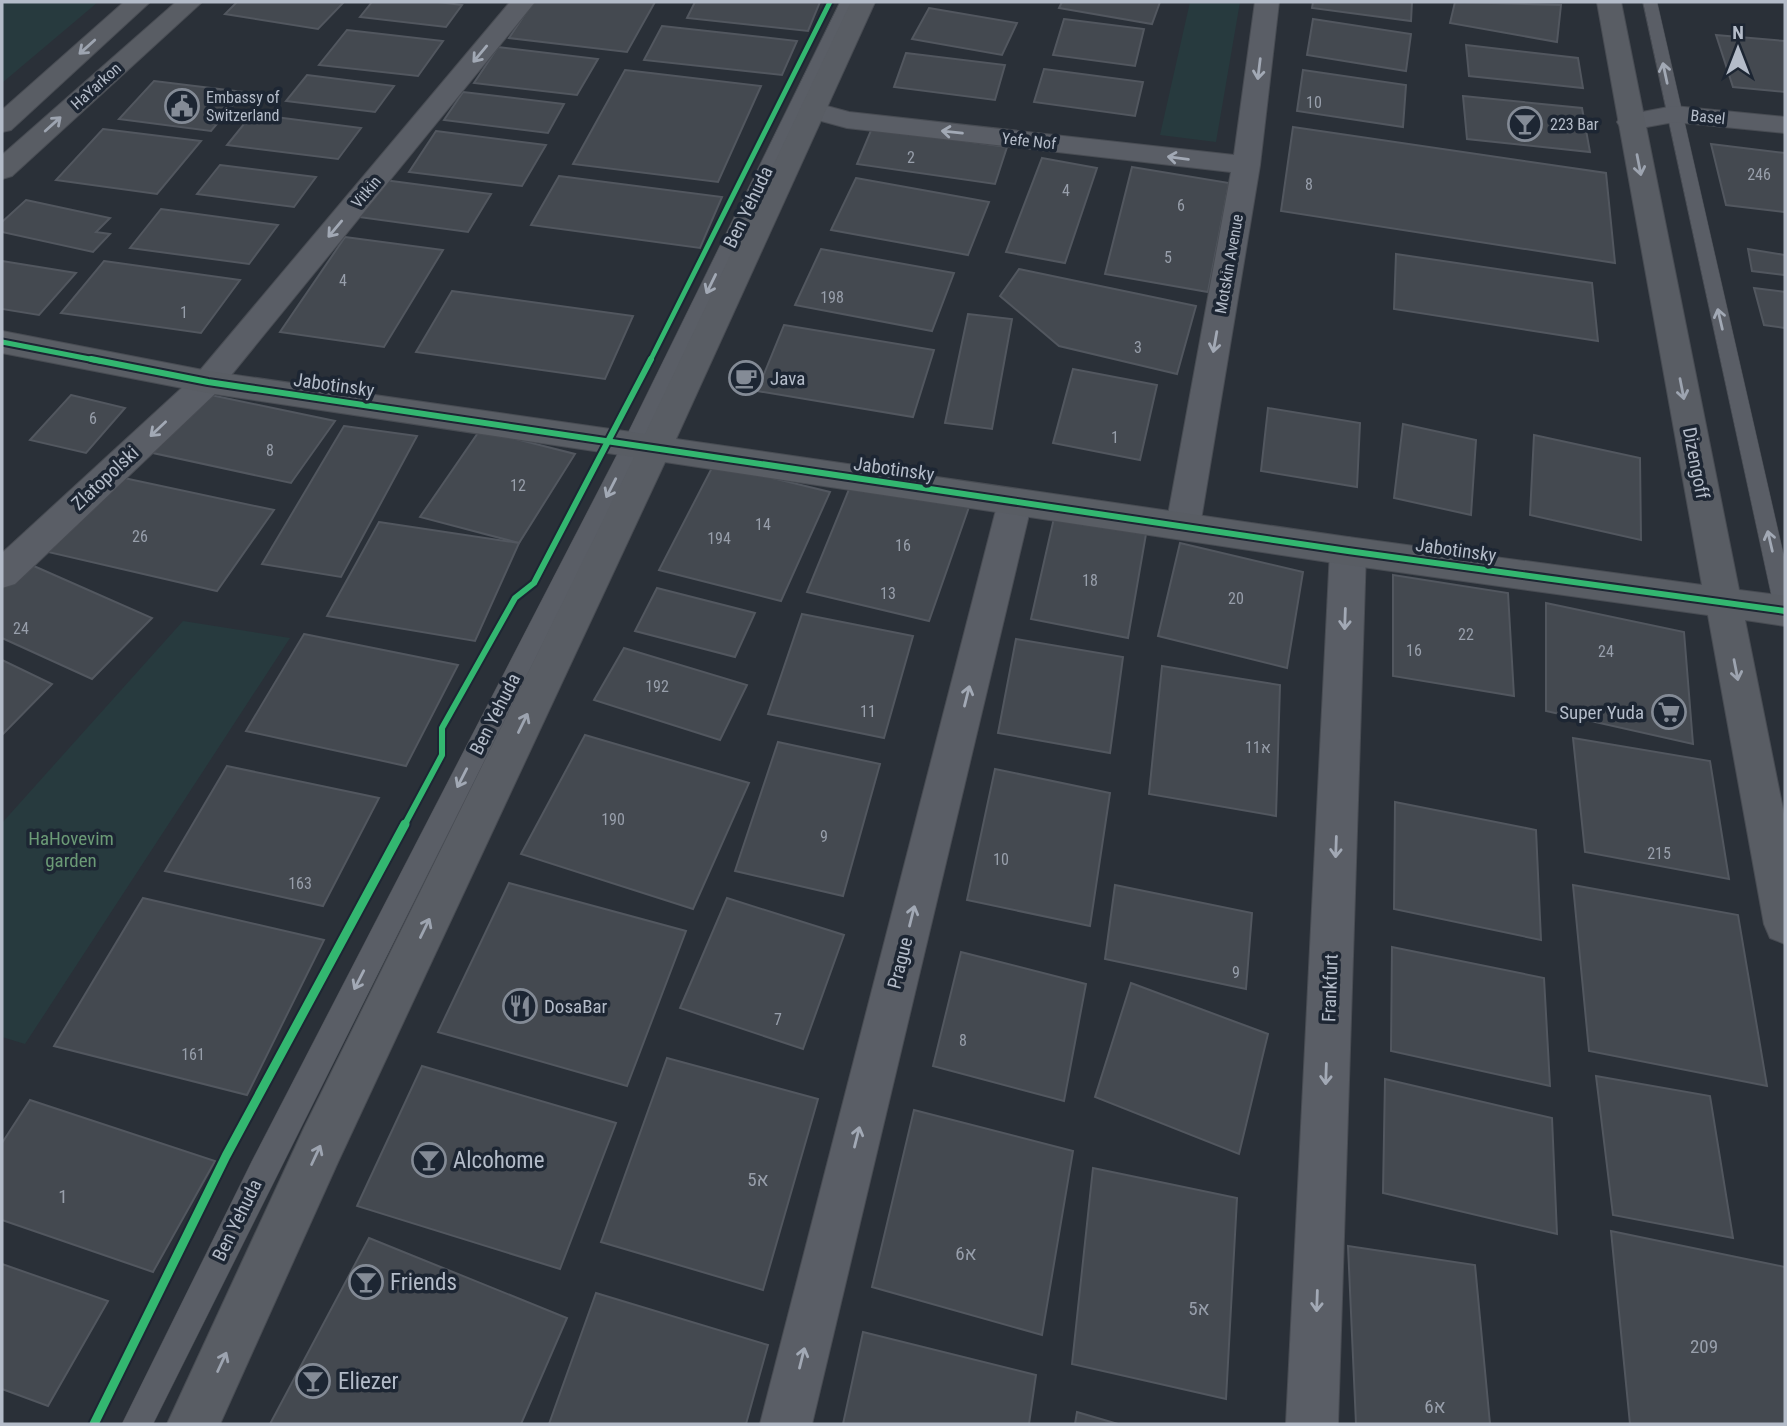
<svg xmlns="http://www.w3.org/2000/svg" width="1787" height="1426" font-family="'Roboto Condensed',Heebo,sans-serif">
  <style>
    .green { fill: #273a3e }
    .building { fill: #444950; stroke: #52575f; stroke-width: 2 }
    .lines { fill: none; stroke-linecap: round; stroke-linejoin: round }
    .lane-casing { stroke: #484c53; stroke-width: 1 }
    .street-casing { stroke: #484c53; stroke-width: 2 }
    .secondary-casing { stroke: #484c53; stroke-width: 2 }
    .lane { fill: #5a5e66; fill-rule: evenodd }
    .street { fill: #5a5e66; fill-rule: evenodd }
    .secondary { fill: #595d64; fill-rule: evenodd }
    .cycleway-far2-casing { stroke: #1d2633; stroke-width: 9 }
    .cycleway-far1-casing { stroke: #1d2633; stroke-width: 10 }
    .cycleway-casing { stroke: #1d2633; stroke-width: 13 }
    .cycleway-far2 { stroke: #33b770; stroke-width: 5 }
    .cycleway-far1 { stroke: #33b770; stroke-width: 6 }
    .cycleway { stroke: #33b770; stroke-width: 9 }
    .oneway { stroke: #9da4b0 }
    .oneway2 { stroke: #a2a9b5 }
    .labels { text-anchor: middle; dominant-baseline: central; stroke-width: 7; stroke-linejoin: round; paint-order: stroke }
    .far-street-label { font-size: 16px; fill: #b4bcc9; stroke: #1d2633 }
    .far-poi-label { font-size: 16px; fill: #b4bcc9; stroke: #1d2633; text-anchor: start }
    .number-label { font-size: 16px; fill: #989fab }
    .street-label { font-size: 19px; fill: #b4bcc9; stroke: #1d2633 }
    .poi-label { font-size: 19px; fill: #b4bcc9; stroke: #1d2633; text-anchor: start }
    .park-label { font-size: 19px; fill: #6b9a76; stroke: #1d2633 }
    .near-number-label { font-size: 19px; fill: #989fab }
    .near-poi-label { font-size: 23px; fill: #b4bcc9; stroke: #1d2633; text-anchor: start }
  </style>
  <rect width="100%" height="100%" fill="#2a3038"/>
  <g class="green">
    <path d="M2 2H98L2 83Z"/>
    <path d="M1190 2H1240L1216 142 1160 135Z"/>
    <path d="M183 621 290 638 25 1044 2 1037V823Z"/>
  </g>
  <g class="building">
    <path d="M237 2H344L318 29 225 14Z"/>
    <path d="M372 2H438L462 5 446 27 360 17Z"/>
    <path d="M533 2H655L627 52 509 38Z"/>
    <path d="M695 2H820L808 31 687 18Z"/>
    <path d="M1062 2H1160L1152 24 1059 8Z"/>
    <path d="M1313 2H1412L1411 21 1312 8Z"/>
    <path d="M1455 2 1561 5 1557 42 1450 23Z"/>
    <path d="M929 8 1017 23 1002 55 912 39Z"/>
    <path d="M1064 19 1144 29 1135 66 1053 55Z"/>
    <path d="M1313 19 1411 34 1406 71 1307 55Z"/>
    <path d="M662 26 797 41 782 75 644 60Z"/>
    <path d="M347 30 443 41 418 76 319 65Z"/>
    <path d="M1716 35 1785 41V92L1733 87Z"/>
    <path d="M1466 45 1578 58 1583 88 1469 76Z"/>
    <path d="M498 47 598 59 577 95 474 83Z"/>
    <path d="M906 53 1005 65 995 100 894 87Z"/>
    <path d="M1044 69 1143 82 1135 116 1034 102Z"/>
    <path d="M625 70 761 86 718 182 573 164Z"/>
    <path d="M1303 70 1406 85 1403 127 1297 111Z"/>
    <path d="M307 75 394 86 375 112 286 101Z"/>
    <path d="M154 81 244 92 211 131 119 119Z"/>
    <path d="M463 92 564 104 548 133 444 120Z"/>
    <path d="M1463 96 1582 108 1590 152 1467 139Z"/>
    <path d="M252 114 361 128 338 159 227 145Z"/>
    <path d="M1293 127 1606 173 1615 263 1281 211Z"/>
    <path d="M872 128 1007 147 995 184 857 164Z"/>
    <path d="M103 129 201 141 157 194 56 180Z"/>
    <path d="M436 131 546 145 522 186 409 172Z"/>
    <path d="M1711 144 1785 153V212L1726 205Z"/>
    <path d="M1042 158 1097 168 1065 263 1006 252Z"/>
    <path d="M220 165 316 177 294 207 197 194Z"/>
    <path d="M1132 167 1229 183 1208 292 1105 274Z"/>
    <path d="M559 176 722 197 700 248 531 225Z"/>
    <path d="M856 178 989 202 968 255 831 230Z"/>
    <path d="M384 180 491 194 468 232 359 217Z"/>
    <path d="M26 200 110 218 96 232 110 234 93 252 2 232V222Z"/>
    <path d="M161 209 278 225 249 264 130 248Z"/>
    <path d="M345 237 443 250 384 347 280 332Z"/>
    <path d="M821 249 954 273 932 331 795 305Z"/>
    <path d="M1748 249 1785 255V275L1752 271Z"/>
    <path d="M1396 254 1592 283 1598 341 1394 309Z"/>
    <path d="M2 261 76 273 39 315 2 309Z"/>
    <path d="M104 261 240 280 201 333 61 313Z"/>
    <path d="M1019 269 1196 306 1177 374 1059 346 1000 296Z"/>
    <path d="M1754 288 1785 292V328L1764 325Z"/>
    <path d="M452 291 633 316 605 379 416 352Z"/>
    <path d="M968 314 1012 319 992 429 945 423Z"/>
    <path d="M784 325 934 350 913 417 757 391Z"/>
    <path d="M1073 369 1157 385 1140 460 1053 443Z"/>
    <path d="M201 393 335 421 291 483 153 453Z"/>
    <path d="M71 395 125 408 86 453 30 440Z"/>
    <path d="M1268 408 1360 423 1357 487 1261 471Z"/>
    <path d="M1403 424 1476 440 1471 515 1394 498Z"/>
    <path d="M344 426 417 436 341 577 262 564Z"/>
    <path d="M480 430 575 454 519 543 420 517Z"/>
    <path d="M1534 435 1640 458 1641 540 1530 515Z"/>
    <path d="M714 464 830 492 781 601 659 570Z"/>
    <path d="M110 475 274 510 217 591 48 552Z"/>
    <path d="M852 482 969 507 929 621 807 592Z"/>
    <path d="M1054 518 1146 534 1128 638 1031 619Z"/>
    <path d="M379 522 519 543 475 641 327 616Z"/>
    <path d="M1180 543 1303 572 1287 668 1158 636Z"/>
    <path d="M27 563 152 618 92 679 2 638V587Z"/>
    <path d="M1393 575 1508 593 1514 696 1393 676Z"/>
    <path d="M657 588 755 613 735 657 635 631Z"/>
    <path d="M1546 603 1684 632 1693 744 1546 711Z"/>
    <path d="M802 614 913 636 884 738 768 714Z"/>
    <path d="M304 634 458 665 406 766 246 731Z"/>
    <path d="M1016 639 1123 657 1110 753 998 733Z"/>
    <path d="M624 648 747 685 720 740 594 700Z"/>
    <path d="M2 660 52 684 2 735Z"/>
    <path d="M1162 666 1280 685 1276 816 1149 794Z"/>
    <path d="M585 735 749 783 693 909 521 854Z"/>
    <path d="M1573 738 1710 761 1729 879 1585 852Z"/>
    <path d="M778 742 880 764 843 896 735 871Z"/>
    <path d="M227 766 379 798 323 906 165 871Z"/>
    <path d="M995 769 1110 793 1090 926 967 900Z"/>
    <path d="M1395 802 1536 830 1541 940 1394 909Z"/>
    <path d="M509 883 686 931 627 1086 438 1032Z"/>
    <path d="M1115 885 1252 913 1246 989 1105 959Z"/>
    <path d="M1573 885 1738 915 1767 1086 1589 1051Z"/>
    <path d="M143 898 324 940 247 1095 54 1046Z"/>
    <path d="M727 898 844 935 803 1049 680 1008Z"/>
    <path d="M1392 947 1544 978 1550 1086 1391 1051Z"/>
    <path d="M961 952 1086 984 1064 1101 933 1066Z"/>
    <path d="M1131 983 1268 1034 1239 1154 1095 1097Z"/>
    <path d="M667 1058 818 1099 763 1290 601 1242Z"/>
    <path d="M422 1066 616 1123 560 1269 357 1206Z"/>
    <path d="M1596 1076 1710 1096 1733 1238 1613 1215Z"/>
    <path d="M1385 1079 1552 1118 1557 1234 1383 1193Z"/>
    <path d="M30 1100 215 1161 153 1272 2 1220V1143Z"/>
    <path d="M914 1110 1073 1151 1042 1335 872 1287Z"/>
    <path d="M1093 1168 1237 1198 1226 1399 1072 1364Z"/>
    <path d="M1611 1231 1785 1267V1424H1630Z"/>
    <path d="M369 1238 567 1318 521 1424H270Z"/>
    <path d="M1348 1246 1475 1265 1490 1424H1356Z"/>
    <path d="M2 1264 108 1301 48 1406 2 1389Z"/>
    <path d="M596 1293 768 1345 746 1424H549Z"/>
    <path d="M863 1332 1036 1375 1029 1424H843Z"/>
    <path d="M1077 1412 1118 1424H1075Z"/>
  </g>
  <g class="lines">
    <g class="lane-casing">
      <g id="lane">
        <path d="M840 2H854L642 445 153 1424H122L252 1161 622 445Z"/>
        <path d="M1643 2H1657L1785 561V616L1777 613 1774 607Z"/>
      </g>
    </g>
    <g class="street-casing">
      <g id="street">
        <path d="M510 2H535L219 390 15 584 2 588V553L197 374Z"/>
        <path d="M1255 2H1279L1260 165 1200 526 1195 536 1183 539 1171 536 1166 526 1231 172 847 128 803 116 799 110 803 104 812 102 849 112 1234 155Z"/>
        <path d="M1674 106 1785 117V133L1674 122 1630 130 1621 128 1617 122 1621 116Z"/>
        <path d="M1015 489 1027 493 1032 502 812 1424H760L998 502 1003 493Z"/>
        <path d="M1348 537 1360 541 1366 551 1338 1424H1286L1330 551 1336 541Z"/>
      </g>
    </g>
    <g class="secondary-casing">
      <g id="secondary">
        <path d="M124 2H150L11 130 2 132V110Z"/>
        <path d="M176 2H202L12 176 2 179V155Z"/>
        <path d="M851 2H875L676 439 1348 537 1702 585 1597 2H1621L1739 590 1785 596V626L1745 620 1785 819V944L1770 938 1764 924 1708 615 1348 565 665 462 338 1162 220 1424H167L304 1128 634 457 208 393 2 353V331L208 371 645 434Z"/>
      </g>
    </g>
    <use href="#lane" class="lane"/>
    <use href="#street" class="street"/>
    <use href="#secondary" class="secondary"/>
    <g class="cycleway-far2-casing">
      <g id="cycleway-far2">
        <path d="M2 342 100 361"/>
        <path d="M650 361 830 2"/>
      </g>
    </g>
    <g class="cycleway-far1-casing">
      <g id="cycleway-far1">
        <path d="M91 359 208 382 1348 551 1785 611"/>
        <path d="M404 826 442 755V728L515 598 534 583 651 359"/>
      </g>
    </g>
    <g class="cycleway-casing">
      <path id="cycleway" d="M94 1424 226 1156 405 824"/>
    </g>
    <use href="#cycleway-far2" class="cycleway-far2"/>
    <use href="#cycleway-far1" class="cycleway-far1"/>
    <use href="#cycleway" class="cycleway"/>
  </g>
  <defs><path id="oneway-shaft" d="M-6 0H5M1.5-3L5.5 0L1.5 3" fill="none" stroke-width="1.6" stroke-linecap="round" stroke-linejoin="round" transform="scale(1.75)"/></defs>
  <g class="oneway">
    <use href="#oneway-shaft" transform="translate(87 47) rotate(138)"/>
    <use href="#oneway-shaft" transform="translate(53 124) rotate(-42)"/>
    <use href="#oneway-shaft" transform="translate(1639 165) rotate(79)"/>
    <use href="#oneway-shaft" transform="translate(1682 389) rotate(79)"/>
    <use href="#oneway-shaft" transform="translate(1736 670) rotate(79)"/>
    <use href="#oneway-shaft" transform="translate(523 723) rotate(-64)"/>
    <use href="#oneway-shaft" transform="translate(425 928) rotate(-64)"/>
    <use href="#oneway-shaft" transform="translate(316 1155) rotate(-65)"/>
    <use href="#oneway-shaft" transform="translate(222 1362) rotate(-65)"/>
  </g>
  <g class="oneway2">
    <use href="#oneway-shaft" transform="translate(480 54) rotate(130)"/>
    <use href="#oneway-shaft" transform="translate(1259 69) rotate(97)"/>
    <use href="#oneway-shaft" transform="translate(1665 73) rotate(-102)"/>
    <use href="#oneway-shaft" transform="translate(952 132) rotate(-174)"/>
    <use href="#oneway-shaft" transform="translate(1178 158) rotate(-173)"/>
    <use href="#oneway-shaft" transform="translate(335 229) rotate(130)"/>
    <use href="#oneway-shaft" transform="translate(711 284) rotate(116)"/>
    <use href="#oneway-shaft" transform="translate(1720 319) rotate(-103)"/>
    <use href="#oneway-shaft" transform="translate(1215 342) rotate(100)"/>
    <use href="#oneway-shaft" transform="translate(158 429) rotate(137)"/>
    <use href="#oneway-shaft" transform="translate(611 488) rotate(117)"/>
    <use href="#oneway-shaft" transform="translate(1770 541) rotate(-103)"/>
    <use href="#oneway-shaft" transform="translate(1345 619) rotate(92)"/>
    <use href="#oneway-shaft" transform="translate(967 696) rotate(-76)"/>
    <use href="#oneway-shaft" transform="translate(462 778) rotate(117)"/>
    <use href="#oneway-shaft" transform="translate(1336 847) rotate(92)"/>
    <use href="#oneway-shaft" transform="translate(912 916) rotate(-76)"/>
    <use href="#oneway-shaft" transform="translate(359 980) rotate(117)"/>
    <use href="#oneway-shaft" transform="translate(1326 1074) rotate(92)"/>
    <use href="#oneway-shaft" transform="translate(857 1137) rotate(-76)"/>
    <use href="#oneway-shaft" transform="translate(1317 1301) rotate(92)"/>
    <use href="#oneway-shaft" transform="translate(802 1358) rotate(-76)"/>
  </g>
  <defs>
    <g id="civic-ring" transform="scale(1.75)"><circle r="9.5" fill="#1d2633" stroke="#848b96" stroke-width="1.5"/><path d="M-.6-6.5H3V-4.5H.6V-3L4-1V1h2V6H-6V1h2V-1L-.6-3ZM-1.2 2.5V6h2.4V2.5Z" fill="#848b96"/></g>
    <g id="bar-ring" transform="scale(1.75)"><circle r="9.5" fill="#1d2633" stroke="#848b96" stroke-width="1.5"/><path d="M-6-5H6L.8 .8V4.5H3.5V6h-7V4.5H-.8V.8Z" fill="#848b96"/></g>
    <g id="cafe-ring" transform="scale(1.75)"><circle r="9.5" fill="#1d2633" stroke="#848b96" stroke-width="1.5"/><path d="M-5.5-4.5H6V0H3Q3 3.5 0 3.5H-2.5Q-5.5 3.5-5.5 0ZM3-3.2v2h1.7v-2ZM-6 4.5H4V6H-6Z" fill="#848b96"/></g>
    <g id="supermarket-ring" transform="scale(1.75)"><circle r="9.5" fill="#1d2633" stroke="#848b96" stroke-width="1.5"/><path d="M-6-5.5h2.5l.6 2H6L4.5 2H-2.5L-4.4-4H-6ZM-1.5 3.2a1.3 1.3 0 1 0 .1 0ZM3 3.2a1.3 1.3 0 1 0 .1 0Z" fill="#848b96"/></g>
    <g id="restaurant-ring" transform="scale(1.75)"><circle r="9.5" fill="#1d2633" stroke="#848b96" stroke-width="1.5"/><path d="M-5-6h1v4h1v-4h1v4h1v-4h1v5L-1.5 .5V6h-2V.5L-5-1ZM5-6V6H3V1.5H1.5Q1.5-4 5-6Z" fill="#848b96"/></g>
  </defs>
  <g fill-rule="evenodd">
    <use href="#civic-ring" x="182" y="106"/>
    <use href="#bar-ring" x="1525" y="124"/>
    <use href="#cafe-ring" x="746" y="378"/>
    <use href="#supermarket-ring" x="1669" y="712"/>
    <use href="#restaurant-ring" x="520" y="1006"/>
    <use href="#bar-ring" x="429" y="1160"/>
    <use href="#bar-ring" x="366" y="1282"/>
    <use href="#bar-ring" x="313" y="1381"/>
  </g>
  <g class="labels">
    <g class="far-street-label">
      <text transform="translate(96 86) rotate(-42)">HaYarkon</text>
      <text transform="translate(1708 117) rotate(6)">Basel</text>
      <text transform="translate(1029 141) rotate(6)">Yefe Nof</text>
      <text transform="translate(366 192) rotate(-50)">Vitkin</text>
      <text transform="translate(1229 264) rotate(-80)">Motskin Avenue</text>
    </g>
    <g class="far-poi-label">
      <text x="206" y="97">Embassy of<tspan x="206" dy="18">Switzerland</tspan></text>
      <text x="1550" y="124">223 Bar</text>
    </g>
    <g class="number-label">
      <text x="1314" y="102">10</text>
      <text x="911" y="157">2</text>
      <text x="1759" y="174">246</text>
      <text x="1309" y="184">8</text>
      <text x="1066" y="190">4</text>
      <text x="1181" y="205">6</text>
      <text x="1168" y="257">5</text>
      <text x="343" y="280">4</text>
      <text x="832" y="297">198</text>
      <text x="184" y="312">1</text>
      <text x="1138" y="347">3</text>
      <text x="93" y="418">6</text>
      <text x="1115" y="437">1</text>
      <text x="270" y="450">8</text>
      <text x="518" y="485">12</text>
      <text x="763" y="524">14</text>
      <text x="140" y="536">26</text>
      <text x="719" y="538">194</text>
      <text x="903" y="545">16</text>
      <text x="1090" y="580">18</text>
      <text x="888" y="593">13</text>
      <text x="1236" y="598">20</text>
      <text x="21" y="628">24</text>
      <text x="1466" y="634">22</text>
      <text x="1414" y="650">16</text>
      <text x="1606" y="651">24</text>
      <text x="657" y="686">192</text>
      <text x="868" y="711">11</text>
      <text x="1258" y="747">11א</text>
      <text x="613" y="819">190</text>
      <text x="824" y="836">9</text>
      <text x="1659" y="853">215</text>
      <text x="1001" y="859">10</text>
      <text x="300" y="883">163</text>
      <text x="1236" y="972">9</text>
      <text x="778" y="1019">7</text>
      <text x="963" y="1040">8</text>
      <text x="193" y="1054">161</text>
    </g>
    <g class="street-label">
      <text transform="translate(748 207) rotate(-64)">Ben Yehuda</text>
      <text transform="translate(334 385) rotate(8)">Jabotinsky</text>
      <text transform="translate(1696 463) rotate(79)">Dizengoff</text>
      <text transform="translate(894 469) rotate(8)">Jabotinsky</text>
      <text transform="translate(105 478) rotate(-43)">Zlatopolski</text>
      <text transform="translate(1456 550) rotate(8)">Jabotinsky</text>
      <text transform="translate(495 714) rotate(-63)">Ben Yehuda</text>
      <text transform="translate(900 963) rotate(-76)">Prague</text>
      <text transform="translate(1330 988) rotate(-88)">Frankfurt</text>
      <text transform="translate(237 1220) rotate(-64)">Ben Yehuda</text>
    </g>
    <g class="poi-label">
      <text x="770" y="378">Java</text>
      <text x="1644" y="712" text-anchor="end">Super Yuda</text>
      <text x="544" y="1006">DosaBar</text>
    </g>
    <g class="park-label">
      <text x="71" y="838">HaHovevim<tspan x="71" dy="22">garden</tspan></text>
    </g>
    <g class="near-number-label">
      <text x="758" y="1179">5א</text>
      <text x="63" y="1196">1</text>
      <text x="966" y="1253">6א</text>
      <text x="1199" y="1308">5א</text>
      <text x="1704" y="1346">209</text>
      <text x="1435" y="1406">6א</text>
    </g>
    <g class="near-poi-label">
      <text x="453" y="1160">Alcohome</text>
      <text x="390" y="1282">Friends</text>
      <text x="338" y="1381">Eliezer</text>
    </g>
  </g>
  <rect width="1787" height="1426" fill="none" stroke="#b4bcc9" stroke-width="7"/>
  <g transform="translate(1738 49)" stroke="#1d2633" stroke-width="5" paint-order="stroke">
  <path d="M0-5L12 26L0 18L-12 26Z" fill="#b4bcc9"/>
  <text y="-10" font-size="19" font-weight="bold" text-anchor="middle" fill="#b4bcc9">N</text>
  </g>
</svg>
